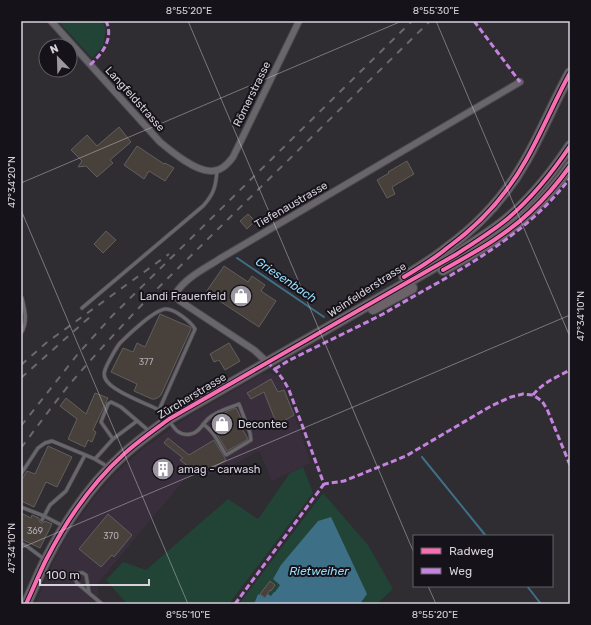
<svg xmlns="http://www.w3.org/2000/svg" width="591" height="625" font-family="Rubik,sans-serif">
  <style>
    .commercial { fill: #392e3b }
    .green { fill: #214436 }
    .water { fill: #3d7086 }
    .lines { fill: none; stroke-linecap: round; stroke-linejoin: round }
    .stream { stroke: #3d7086; stroke-width: 2 }
    .building { fill: #48413b; stroke: #625f5e }
    .service-casing { stroke: #4d4a51; stroke-width: 4.5 }
    .minor-casing { stroke: #4d4a51; stroke-width: 8 }
    .primary-casing { stroke: #4d4a51; stroke-width: 12 }
    .service { stroke: #68666b; stroke-width: 3 }
    .minor { stroke: #68666b; stroke-width: 6 }
    .primary { stroke: #6c6269; stroke-width: 10 }
    .rail { stroke: #6b686e; stroke-width: 2; stroke-dasharray: 7 7; stroke-linecap: butt }
    .quiet { stroke: #c483df; stroke-width: 3; stroke-dasharray: 6 3; stroke-linecap: butt }
    .cycleway-casing { stroke: #151219; stroke-width: 6 }
    .cycleway { stroke: #f96db3; stroke-width: 4 }
    .ticks { fill: none; stroke: #d6d1db; stroke-width: 1; stroke-opacity: 0.45 }
    .labels { text-anchor: middle; dominant-baseline: central; stroke-width: 4; stroke-linejoin: round; paint-order: stroke }
    .number-label { font-size: 9px; fill: #b2adb3 }
    .street-label { font-size: 11px; fill: #d6d1db; stroke: #151219 }
    .poi-label { font-size: 11px; fill: #d6d1db; stroke: #151219; text-anchor: start }
    .water-label { font-size: 12px; font-style: italic; fill: #97dcf9; stroke: #151219 }
    .neatline { fill: none; stroke: #d6d1db; stroke-width: 1.5 }
    .ticks-label { font-size: 10px; text-anchor: middle; fill: #d6d1db }
  </style>
  <rect width="100%" height="100%" fill="#2f2c32"/>
  <path class="commercial" d="M270 373 275 375 283 383 311 463 272 481 259 451 230 467 227 463 202 478 191 472 98 583V597L106 604H35L42 589 53 562 71 529 93 499 114 474 141 450 169 430 194 413 262 374Z"/>
  <g class="green">
    <path d="M58 21H102L106 29 103 46 92 58Z"/>
    <path d="M303 467 313 493 229 604H127L106 580 123 562 146 570 228 499 258 519 290 473Z"/>
    <path d="M323 493 368 545 393 589 377 604H360L366 594 330 517 275 592H274L271 596 265 598 258 594 254 604H239Z"/>
  </g>
  <path class="water" d="M331 517 367 594 360 604H339L338 603 336 604H254L258 594 260 595H261L265 598 268 594 271 596 274 592H275L280 585 273 579 281 565 318 521Z"/>
  <g class="lines">
    <g class="stream">
      <path d="M237 258 324 317"/>
      <path d="M422 457 486 536"/>
      <path d="M527 586 541 604"/>
    </g>
  </g>
  <g class="building">
    <path d="M119 127 131 142 110 160 113 163 97 177 86 166 78 167 82 161 71 150 87 135 97 146Z"/>
    <path d="M137 146 164 164 165 163 174 168 165 181 149 171 144 179 124 165Z"/>
    <path d="M407 161 414 174 392 187 395 194 387 198 377 180 389 173 388 172Z"/>
    <path d="M248 214 255 221 247 229 240 221Z"/>
    <path d="M106 231 116 240 103 253 94 244Z"/>
    <path d="M224 266 248 282 252 276 265 285 261 291 276 301 259 327 206 292Z"/>
    <path d="M160 314 190 327 191 329 161 395 159 397 155 399H152L134 391 137 384 111 372 123 348 133 352 137 343 145 347Z"/>
    <path d="M229 343 240 361 225 370 219 360 214 362 210 354Z"/>
    <path d="M271 379 278 392 284 390 294 415 277 425 264 392 251 399 247 393Z"/>
    <path d="M95 393 108 398 93 430 96 432 92 442 88 440 85 447 68 439 77 419 60 406 66 398 86 414Z"/>
    <path d="M236 408 239 414 244 426 241 427 248 439 227 451 217 434 219 433 212 421 228 411Z"/>
    <path d="M168 438 189 455 214 440 226 460 200 476 180 460 183 458 164 443Z"/>
    <path d="M48 446 72 457 57 487 46 482 34 507 21 501V481L27 471 35 474Z"/>
    <path d="M160 458 173 469 165 479 152 468Z"/>
    <path d="M21 513 31 518 32 515 39 518V521L41 523H43L45 521 52 524 40 548 21 539Z"/>
    <path d="M108 514 132 535 114 557 112 555 101 567 79 549Z"/>
    <path d="M270 581 275 585 271 591 270 590 265 598 260 594Z"/>
  </g>
  <g class="lines">
    <g class="service-casing">
      <g id="service">
        <path d="M21 297 22 298C25 310 28 323 21 333"/>
        <path d="M82 308 203 206C214 194 216 186 217 170"/>
        <path d="M159 410 195 329C191 322 175 309 166 309 155 309 128 335 120 343 116 348 107 364 105 370 104 372 104 376 105 378 109 390 145 403 157 409 172 416 172 438 191 434 199 433 203 423 209 418 217 411 229 408 239 404L250 433 251 440 226 455C219 444 214 431 203 424"/>
        <path d="M113 439 101 422 108 404 111 402 121 407 149 431"/>
        <path d="M95 459 113 439 137 421"/>
        <path d="M21 474 38 448 45 443 52 441 95 459 108 467"/>
        <path d="M21 507 44 516 63 526"/>
        <path d="M42 520 50 505 66 491 85 455"/>
        <path d="M21 543 28 547 44 559"/>
        <path d="M89 592 86 575 83 573C76 572 73 577 77 583L102 604"/>
      </g>
    </g>
    <g class="minor-casing">
      <g id="minor">
        <path d="M51 21 160 142C172 152 196 172 212 171 221 171 228 164 233 157L299 21"/>
        <path d="M267 362 254 350 180 301 177 297 176 293C186 277 206 268 221 258L520 82"/>
      </g>
    </g>
    <g class="primary-casing">
      <g id="primary">
        <path d="M443 270C473 253 505 236 530 212 545 198 558 183 570 166"/>
        <path d="M404 277C419 268 434 259 447 248 479 225 507 194 526 160 542 132 554 102 570 73"/>
        <path d="M373 309 412 288"/>
        <path d="M26 604C33 589 39 574 46 560 66 521 91 484 123 455 137 442 153 431 169 419L455 255C472 244 490 233 506 220 531 199 552 173 570 146"/>
      </g>
    </g>
    <use href="#service" class="service"/>
    <use href="#minor" class="minor"/>
    <use href="#primary" class="primary"/>
    <g class="rail">
      <path d="M21 365 46 343 169 254"/>
      <path d="M21 378 91 316"/>
      <path d="M21 426 77 355 112 316 412 21"/>
      <path d="M21 448C37 427 52 406 69 385 98 351 129 318 160 286L430 21"/>
    </g>
    <g class="quiet">
      <path d="M474 21 520 82"/>
      <path d="M90 65C103 53 114 38 106 21"/>
      <path d="M267 362C277 371 283 378 289 390L324 484 344 481 406 456 491 406 511 397 523 394 533 395 542 401 547 409 570 465"/>
      <path d="M275 369 288 361C319 345 352 330 383 314 402 303 421 292 441 281 489 253 536 223 570 178"/>
      <path d="M533 395C542 383 557 377 570 370"/>
      <path d="M235 604 324 484"/>
    </g>
    <g class="cycleway-casing">
      <g id="cycleway">
        <path d="M443 270C473 253 505 236 530 212 545 198 558 183 570 166"/>
        <path d="M404 277C419 268 434 259 447 248 479 225 507 194 526 160 542 132 554 102 570 73"/>
        <path d="M26 604C33 589 39 574 46 560 66 521 91 484 123 455 137 442 153 431 169 419L455 255C472 244 490 233 506 220 531 199 552 173 570 146"/>
      </g>
    </g>
    <use href="#cycleway" class="cycleway"/>
  </g>
  <path class="ticks" d="M188 21 414 553M436 21 570 337M21 183 402 21M21 210 188 604M21 548 570 315M428 586 436 604"/>
  <defs>
    <g id="shop-disc" transform="scale(1.15)"><circle r="9.5" fill="#9c97a0" stroke="#151219"/><path d="M-5-2.5h2.3a2.7 3.5 0 0 1 5.4 0H5L5.5 6h-11ZM-1.5-2.5h3a1.5 2.3 0 0 0-3 0Z" fill="#fff"/></g>
    <g id="building-disc" transform="scale(1.15)"><circle r="9.5" fill="#9c97a0" stroke="#151219"/><path d="M-4-6H4V6H1V3H-1V6H-4ZM-2.5-4.3h1.7v1.8h-1.7ZM.8-4.3h1.7v1.8H.8ZM-2.5-1h1.7V.8h-1.7ZM.8-1h1.7V.8H.8Z" fill="#fff"/></g>
  </defs>
  <g fill-rule="evenodd">
    <use href="#shop-disc" x="241" y="296"/>
    <use href="#shop-disc" x="222" y="424"/>
    <use href="#building-disc" x="163" y="469"/>
  </g>
  <g class="labels">
    <g class="number-label">
      <text x="146" y="362">377</text>
      <text x="35" y="531">369</text>
      <text x="111" y="536">370</text>
    </g>
    <g class="street-label">
      <text transform="translate(252 94) rotate(-64)">Römerstrasse</text>
      <text transform="translate(135 99) rotate(48)">Langfeldstrasse</text>
      <text transform="translate(291 205) rotate(-30)">Tiefenaustrasse</text>
      <text transform="translate(367 290) rotate(-33)">Weinfelderstrasse</text>
      <text transform="translate(192 396) rotate(-31)">Zürcherstrasse</text>
    </g>
    <g class="poi-label">
      <text x="226" y="296" text-anchor="end">Landi Frauenfeld</text>
      <text x="238" y="424">Decontec</text>
      <text x="178" y="469">amag - carwash</text>
    </g>
    <g class="water-label">
      <text transform="translate(286 280) rotate(34)">Griesenbach</text>
      <text x="319" y="571">Rietweiher</text>
    </g>
  </g>
  <rect width="591" height="625" fill="none" stroke="#151219" stroke-width="44"/>
  <rect x="413" y="535" width="140" height="52" fill="#151219" stroke="#625e67"/>
  <rect x="421" y="548" width="20" height="6" fill="#f96db3" stroke="#625e67"/>
  <text x="449" y="555" font-size="12" fill="#d6d1db">Radweg</text>
  <rect x="421" y="568" width="20" height="6" fill="#c483df" stroke="#625e67"/>
  <text x="449" y="575" font-size="12" fill="#d6d1db">Weg</text>
  <g transform="translate(58 58) rotate(337)"><circle r="19" fill="#151219" stroke="#625e67"/>
  <path d="M0-3L7 15L0 10L-7 15Z" fill="#9c97a0"/>
  <text y="-6" font-size="11" font-weight="bold" text-anchor="middle" fill="#d6d1db">N</text>
  </g>
  <path d="M40 579v6h109v-6" fill="none" stroke="#d6d1db" stroke-width="2"/>
  <text x="46" y="579" font-size="12" fill="#d6d1db" stroke="#151219" stroke-width="3" paint-order="stroke">100 m</text>
  <rect x="22" y="22" width="547" height="581" class="neatline"/>
  <g class="ticks-label">
    <text x="189" y="14">8°55'20"E</text>
    <text x="436" y="14">8°55'30"E</text>
    <text transform="translate(11 182) rotate(-90)" y="4">47°34'20"N</text>
    <text transform="translate(580 316) rotate(-90)" y="4">47°34'10"N</text>
    <text transform="translate(11 548) rotate(-90)" y="4">47°34'10"N</text>
    <text x="188" y="618">8°55'10"E</text>
    <text x="435" y="618">8°55'20"E</text>
  </g>
</svg>
